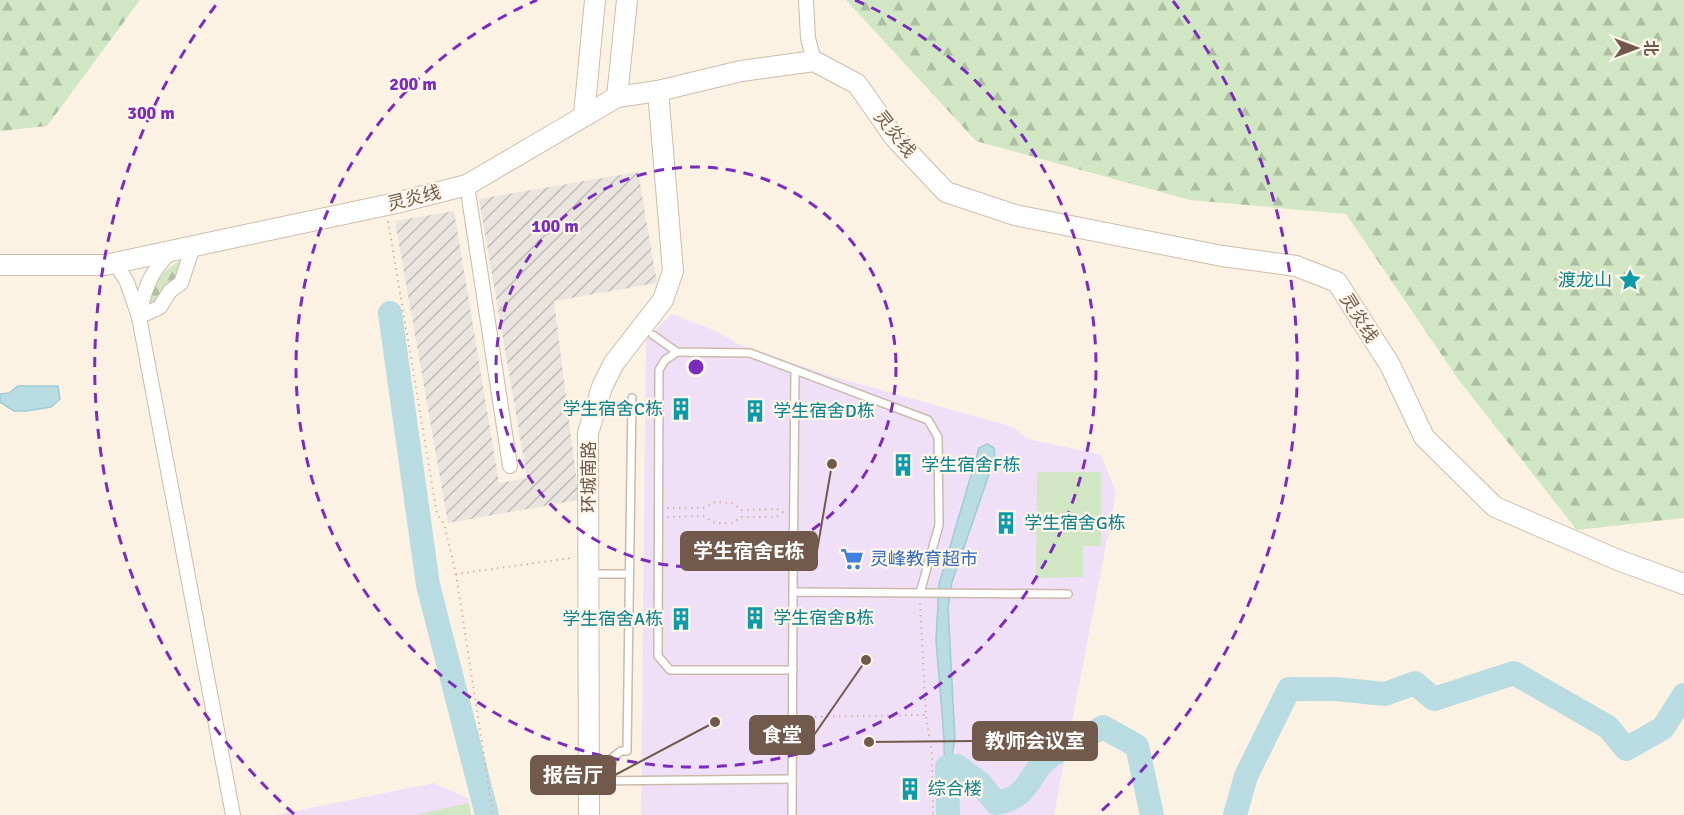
<svg xmlns="http://www.w3.org/2000/svg" width="1684" height="815" font-family="Signika,'Noto Sans SC',sans-serif">
  <style>
    .industrial { fill: url(#industrial-furrows) }
    .education { fill: #efe0f7 }
    .forest { fill: url(#forest-firs) }
    .pitch { fill: #d1e7c3 }
    .water { fill: #b9dce3; stroke: #a0cbd4; stroke-width: 1.5 }
    .lines { fill: none; stroke-linecap: round; stroke-linejoin: round }
    .river { stroke: #b9dce3; stroke-width: 24 }
    .lane-casing { stroke: #cbbaab; stroke-width: 10 }
    .street-casing { stroke: #cbbaab; stroke-width: 16 }
    .secondary-casing { stroke: #d0bcab; stroke-width: 22 }
    .path { stroke: #d3b5a0; stroke-width: 2; stroke-dasharray: 1.5 4.5; stroke-linecap: butt }
    .lane { stroke: #fff; stroke-width: 7 }
    .street { stroke: #fff; stroke-width: 14 }
    .secondary { stroke: #fff; stroke-width: 20 }
    .ring { fill: none; stroke: #7b2cbf; stroke-width: 3; stroke-dasharray: 10 8 }
    .labels { text-anchor: middle; dominant-baseline: central; stroke-width: 4.5; stroke-linejoin: round; paint-order: stroke }
    .street-label { font-size: 18px; fill: #715a4b; stroke: #fef6e9 }
    .culture-label { font-size: 18px; fill: #0d838f; stroke: #fef6e9; text-anchor: start }
    .shop-label { font-size: 18px; fill: #366cbe; stroke: #fef6e9; text-anchor: start }
    .centre { fill: #7b2cbf; stroke: #fef6e9; stroke-width: 3 }
    .ring-label { font-size: 18px; text-anchor: middle; font-weight: bold; fill: #7b2cbf; stroke: #fef6e9; stroke-width: 4.5; stroke-linejoin: round; paint-order: stroke }
    .leader { fill: none; stroke: #715a4b; stroke-width: 2 }
    .callout-dot { fill: #715a4b; stroke: #fef6e9; stroke-width: 2 }
    .callout { fill: #715a4b; stroke: #715a4b; stroke-width: 2 }
    .callout-label { font-size: 20px; text-anchor: middle; font-weight: bold; fill: #fff }
  </style>
  <defs>
    <pattern id="industrial-furrows" width="10" height="10" patternUnits="userSpaceOnUse" patternTransform="scale(1.5)"><rect width="10" height="10" fill="#eae4de"/><path d="M-1 1l2-2M0 10L10 0M9 11l2-2" fill="none" stroke="#c2bcb6"/></pattern>
    <pattern id="forest-firs" width="22" height="20" patternUnits="userSpaceOnUse" patternTransform="scale(1.5)"><rect width="22" height="20" fill="#d1e7c3"/><path d="M5 1l3.5 6h-7zM16 11l3.5 6h-7z" fill="#aebea0"/></pattern>
  </defs>
  <rect width="100%" height="100%" fill="#fbf2e4"/>
  <path class="industrial" d="M638 172 657 283 554 301 579 500 448 523 395 221 454 211 499 483 527 478 479 199Z"/>
  <g class="education">
    <path d="M672 314 716 331 738 344 831 376 1013 427 1028 439 1101 455 1116 493 1054 815H641L646 339Z"/>
    <path d="M434 783 468 798 471 815H276Z"/>
  </g>
  <g class="forest">
    <path d="M0 0H140L47 126 0 131Z"/>
    <path d="M846 0H1684V518L1577 530 1458 379 1346 214 1190 200 976 141Z"/>
    <path d="M183 259 182 277 156 304 149 302C156 279 163 270 183 259Z"/>
  </g>
  <g class="pitch">
    <path d="M1037 472H1101V546H1083V577L1036 578Z"/>
    <path d="M469 803 471 815H415Z"/>
  </g>
  <g class="water">
    <path d="M18 386H58L60 399 51 407 26 411H14L0 402V394L9 393Z"/>
    <path d="M987 444 994 448 995 457 952 582 948 607 955 739 951 761 950 815H945L944 739 936 640 939 584 979 448Z"/>
  </g>
  <g class="lines">
    <g class="river">
      <path d="M390 313 428 585 487 815"/>
      <path d="M948 815 947 767 957 766 980 783 996 803C1031 797 1026 776 1048 758 1064 746 1086 737 1103 727L1137 746 1152 815"/>
      <path d="M1235 815 1246 776 1289 689H1335L1385 694 1415 683 1434 699 1514 673 1608 727 1626 749 1663 728 1684 695"/>
    </g>
    <g class="lane-casing">
      <g id="lane">
        <path d="M653 335 677 352 750 353 928 420 938 437 939 525 920 593"/>
        <path d="M677 352 665 360 659 370 658 656 670 670H793"/>
        <path d="M591 574H628"/>
        <path d="M793 592 795 370"/>
        <path d="M591 781 792 779"/>
        <path d="M609 781 613 757 621 751H627L632 398"/>
        <path d="M792 815 793 592 1068 594"/>
      </g>
    </g>
    <g class="street-casing">
      <g id="street">
        <path d="M806 0 808 38 814 61"/>
        <path d="M467 185 510 466"/>
        <path d="M115 262 127 282 139 317 233 815"/>
        <path d="M139 315C145 287 151 270 172 251"/>
        <path d="M139 317 160 307 170 291 181 283 193 247"/>
      </g>
    </g>
    <g class="secondary-casing">
      <g id="secondary">
        <path d="M617 97 627 0"/>
        <path d="M584 115 595 0"/>
        <path d="M0 265H105L396 203 467 185 617 97 658 91 741 71 814 61 857 84 895 138 946 192 1015 215 1222 256 1296 266 1337 282 1390 365 1424 437 1495 507 1618 560 1684 584"/>
        <path d="M589 815 588 433 602 387 614 363 663 300 673 271 658 91"/>
      </g>
    </g>
    <g class="path">
      <path d="M388 221 437 514 444 524 456 574 571 558"/>
      <path d="M667 508H703L715 502 733 503 741 510 777 509 785 513"/>
      <path d="M667 517 703 516 715 523H733L741 517H776L782 513"/>
      <path d="M456 574 493 815"/>
      <path d="M920 603 926 715 932 755 933 815"/>
      <path d="M803 717 926 715"/>
    </g>
    <use href="#lane" class="lane"/>
    <use href="#street" class="street"/>
    <use href="#secondary" class="secondary"/>
  </g>
  <g class="ring">
    <circle cx="696" cy="367" r="200"/>
    <path d="M855 0A400 400 0 1 1 537 0"/>
    <path d="M294 814A601 601 0 0 1 219 1M1173 1A601 601 0 0 1 1098 814"/>
  </g>
  <defs>
    <g id="sight-bare" transform="scale(1.8)"><path d="M0-6L1.8-2.2L6-1.7L2.9 1.2L3.7 5.4L0 3.3L-3.7 5.4L-2.9 1.2L-6-1.7L-1.8-2.2Z" fill="#0f9aa8" stroke="#fef6e9" stroke-width="2.5" paint-order="stroke"/></g>
    <g id="building-bare" transform="scale(1.8)"><path d="M-4-6H4V6H1V3H-1V6H-4ZM-2.5-4.3h1.7v1.8h-1.7ZM.8-4.3h1.7v1.8H.8ZM-2.5-1h1.7V.8h-1.7ZM.8-1h1.7V.8H.8Z" fill="#0f9aa8" stroke="#fef6e9" stroke-width="2.5" paint-order="stroke"/></g>
    <g id="supermarket-bare" transform="scale(1.8)"><path d="M-6-5.5h2.5l.6 2H6L4.5 2H-2.5L-4.4-4H-6ZM-1.5 3.2a1.3 1.3 0 1 0 .1 0ZM3 3.2a1.3 1.3 0 1 0 .1 0Z" fill="#3f7fe0" stroke="#fef6e9" stroke-width="2.5" paint-order="stroke"/></g>
  </defs>
  <g fill-rule="evenodd">
    <use href="#sight-bare" x="1630" y="280"/>
    <use href="#building-bare" x="681" y="409"/>
    <use href="#building-bare" x="755" y="411"/>
    <use href="#building-bare" x="903" y="465"/>
    <use href="#building-bare" x="1006" y="523"/>
    <use href="#supermarket-bare" x="852" y="559"/>
    <use href="#building-bare" x="755" y="618"/>
    <use href="#building-bare" x="681" y="619"/>
    <use href="#building-bare" x="910" y="789"/>
  </g>
  <g class="labels">
    <g class="street-label">
      <text transform="translate(895 134) rotate(51)">灵炎线</text>
      <text transform="translate(414 198) rotate(-14)">灵炎线</text>
      <text transform="translate(1359 318) rotate(58)">灵炎线</text>
      <text transform="translate(589 477) rotate(-90)">环城南路</text>
    </g>
    <g class="culture-label">
      <text x="1612" y="280" text-anchor="end">渡龙山</text>
      <text x="663" y="409" text-anchor="end">学生宿舍C栋</text>
      <text x="773" y="411">学生宿舍D栋</text>
      <text x="921" y="465">学生宿舍F栋</text>
      <text x="1024" y="523">学生宿舍G栋</text>
      <text x="773" y="618">学生宿舍B栋</text>
      <text x="663" y="619" text-anchor="end">学生宿舍A栋</text>
      <text x="928" y="789">综合楼</text>
    </g>
    <g class="shop-label">
      <text x="870" y="559">灵峰教育超市</text>
    </g>
  </g>
  <circle cx="696" cy="367" r="9" class="centre"/>
  <g class="ring-label">
    <text x="413" y="90">200 m</text>
    <text x="151" y="119">300 m</text>
    <text x="555" y="232">100 m</text>
  </g>
  <path class="leader" d="M832 464L817 551M866 660L814 735M869 742L973 741M715 722L615 775"/>
  <g class="callout-dot">
    <circle cx="832" cy="464" r="6"/>
    <circle cx="866" cy="660" r="6"/>
    <circle cx="869" cy="742" r="6"/>
    <circle cx="715" cy="722" r="6"/>
  </g>
  <g class="callout">
    <rect x="681" y="532" width="136" height="38" rx="6"/>
    <rect x="750" y="716" width="64" height="38" rx="6"/>
    <rect x="973" y="722" width="124" height="38" rx="6"/>
    <rect x="531" y="756" width="84" height="38" rx="6"/>
  </g>
  <g class="callout-label">
    <text x="749" y="558">学生宿舍E栋</text>
    <text x="782" y="742">食堂</text>
    <text x="1035" y="748">教师会议室</text>
    <text x="573" y="782">报告厅</text>
  </g>
  <g transform="translate(1636 48) rotate(90)" stroke="#fef6e9" stroke-width="4.5" paint-order="stroke">
  <path d="M0-4.5L10 22L0 15L-10 22Z" fill="#715a4b"/>
  <text y="-9" font-size="16" font-weight="bold" text-anchor="middle" fill="#715a4b">北</text>
  </g>
</svg>
